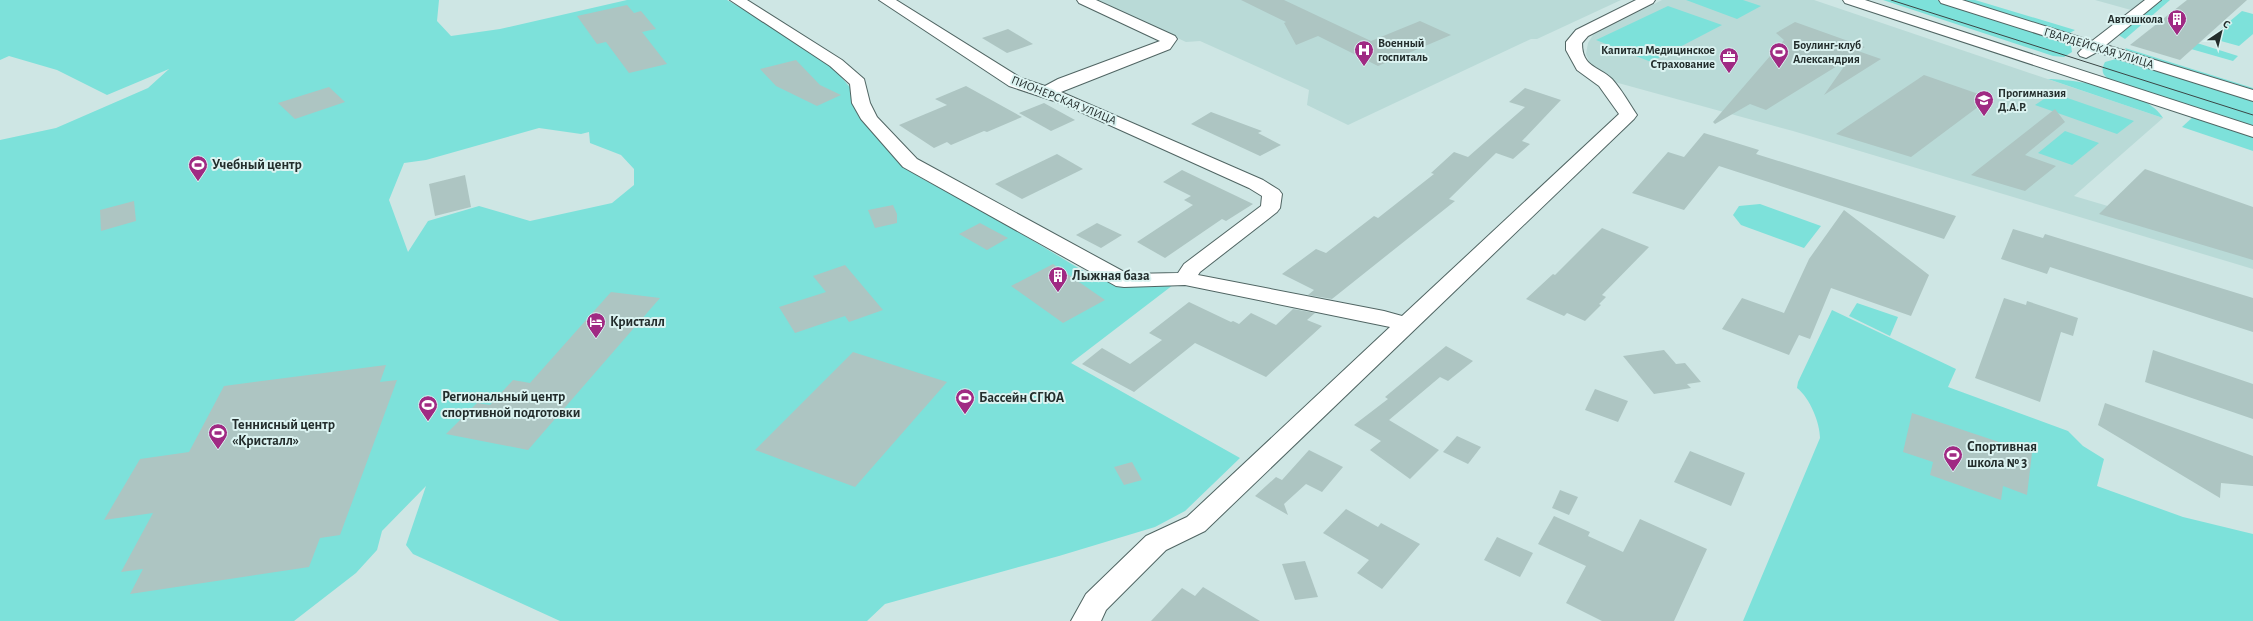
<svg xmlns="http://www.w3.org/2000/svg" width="2253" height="621" font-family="'Alegreya Sans',sans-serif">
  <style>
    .built { fill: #b9dad7 }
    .green { fill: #7de1da; fill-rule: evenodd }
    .building { fill: #adc5c2 }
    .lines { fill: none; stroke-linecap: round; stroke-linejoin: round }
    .minor-casing { stroke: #506563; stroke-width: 2 }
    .minor { fill: #fff; fill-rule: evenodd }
    .tram { stroke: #3a4645; stroke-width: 1 }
    .labels { text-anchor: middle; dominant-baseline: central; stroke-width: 4; stroke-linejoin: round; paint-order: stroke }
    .far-poi-label { font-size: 12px; font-weight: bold; fill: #232d2c; stroke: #dbf3f1; text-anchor: start }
    .far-street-label { font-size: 12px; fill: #232d2c; stroke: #dbf3f1 }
    .poi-label { font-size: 14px; font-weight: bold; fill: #232d2c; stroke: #dbf3f1; text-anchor: start }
  </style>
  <rect width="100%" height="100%" fill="#cee6e4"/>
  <g class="built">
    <path d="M1096 0H1621L1537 39H1531L1348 125 1307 105 1309 90 1200 41 1186 42Z"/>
    <path d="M1662 0H1814L2163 118 2074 196 2253 249V269L1793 131 1611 81 1591 66 1586 54 1588 43 1593 35Z"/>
    <path d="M2095 0H2145L2131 10Z"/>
  </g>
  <g class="green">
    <path d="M0 0H439L437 21 451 36 500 29 627 0H727L768 23 832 66 853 91 861 120 905 166 921 178 987 213 1095 278 1129 286 1173 285 1071 363 1240 458 1185 511 1155 527 1059 556 885 604 867 621H560L413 554 406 545 426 486 382 531 377 550 356 573 294 621H0V140L56 128 148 88 169 69 107 95 57 70 9 56 0 60ZM539 128 581 134 589 132 590 143 621 155 634 169V185L612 203 530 221 479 206 428 221 408 252 389 200 404 163 426 160Z"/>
    <path d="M1686 0H1743L1761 6 1737 19Z"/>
    <path d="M1883 0H1937L2059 38 2071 45 2072 52 2064 57 2053 56Z"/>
    <path d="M1959 0H1975L2075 30 2068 34Z"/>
    <path d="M2162 0H2170L2125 39 2117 34Z"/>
    <path d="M1668 6 1722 25 1651 62 1596 40Z"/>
    <path d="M2242 11 2253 14V34L2239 46 2210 38Z"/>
    <path d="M2197 43 2238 56 2233 61 2191 49Z"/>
    <path d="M2125 48 2253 88V93L2129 54Z"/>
    <path d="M2116 59 2123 60 2253 99V128L2114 83C2105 77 2099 73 2105 62Z"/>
    <path d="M2048 79C2079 80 2146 90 2163 118Z"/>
    <path d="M2053 93 2134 121 2117 134 2035 105Z"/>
    <path d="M2194 116 2253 135V151L2182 127Z"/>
    <path d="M2065 131 2099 143 2072 165 2038 153Z"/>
    <path d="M1760 204 1821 226 1804 248 1741 225 1733 215 1739 206Z"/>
    <path d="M1857 303 1898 317 1890 336 1849 316Z"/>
    <path d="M1832 310 1956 369 1948 387 2068 431 2083 446 2104 459 2097 486 2183 517 2253 534V621H1743L1820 438C1820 423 1810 398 1797 388L1798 382Z"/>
  </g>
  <g class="building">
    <path d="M1241 0H1284L1371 41 1420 21 1451 35 1378 66 1318 36 1296 45 1284 23 1286 22Z"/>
    <path d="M2187 0H2247L2180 60 2130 45Z"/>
    <path d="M627 5 634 13 641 11 656 29 642 32 667 64 629 73 606 42 597 44 577 16Z"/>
    <path d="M1795 22 1865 47 1858 51 1881 59 1824 95 1850 58 1766 110 1750 104 1715 124 1713 122 1784 40 1776 33Z"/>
    <path d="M1008 29 1033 44 1007 53 982 38Z"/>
    <path d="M796 60 820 85 841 95 817 106 776 86 760 69Z"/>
    <path d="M1924 75 1990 98 1911 157 1836 134Z"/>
    <path d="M966 86 1022 117 987 132 984 131 951 145 947 142 934 148 899 125 947 105 935 99Z"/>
    <path d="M329 87 345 102 295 119 278 103Z"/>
    <path d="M1525 88 1561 100 1522 141 1530 144 1513 159 1496 153 1449 199 1455 201 1332 299 1308 295 1314 290 1282 274 1316 249 1326 253 1374 216 1378 218 1434 174 1431 173 1454 152 1468 157 1525 107 1509 102Z"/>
    <path d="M1044 103 1075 120 1051 131 1019 113Z"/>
    <path d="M2055 109 2065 122 2025 155 2056 166 2025 191 1971 175Z"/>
    <path d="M1211 112 1262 131 1258 133 1281 145 1260 156 1191 124Z"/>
    <path d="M1704 133 1759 150 1756 154 1956 216 1944 239 1719 166 1684 210 1632 193 1668 152 1684 157Z"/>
    <path d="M1057 154 1083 169 1022 199 995 184Z"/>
    <path d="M2145 169 2253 207V260L2099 214Z"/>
    <path d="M1182 170 1253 204 1226 221 1222 219 1165 258 1137 242 1193 205 1184 200 1191 196 1163 182Z"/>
    <path d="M465 175 471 207 435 216 429 184Z"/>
    <path d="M134 201 136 221 101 231 100 210Z"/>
    <path d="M893 205 897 214V223L875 228 868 210Z"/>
    <path d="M1844 210 1929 275 1911 316 1831 288 1810 339 1799 335 1789 355 1722 329 1742 298 1784 313 1809 259Z"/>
    <path d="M980 223 1008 238 987 250 959 234Z"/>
    <path d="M1097 223 1122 235 1101 248 1076 235Z"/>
    <path d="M1602 228 1649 247 1602 295 1606 297 1599 304 1601 305 1585 321 1567 313 1564 316 1526 299 1553 274 1555 275Z"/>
    <path d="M2013 229 2043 238 2045 234 2253 298V332L2050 267 2047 274 2001 259Z"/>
    <path d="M1053 264 1105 300 1063 323 1011 286Z"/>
    <path d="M845 265 883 310 849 322 845 316 795 333 779 307 826 292 813 276Z"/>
    <path d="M611 292 660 298 528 450 446 434 477 403 490 405 513 380 530 383Z"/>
    <path d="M2004 298 2026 305 2027 301 2078 318 2073 336 2061 332 2040 402 1975 378Z"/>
    <path d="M1189 302 1231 322 1233 321 1239 324 1251 313 1276 325 1293 309 1315 313 1307 320 1322 326 1266 377 1195 343 1134 392 1082 364 1102 348 1130 364 1162 340 1149 333Z"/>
    <path d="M1446 346 1473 361 1448 381 1440 377 1389 420 1439 450 1410 479 1370 450 1381 441 1354 425 1388 399 1385 397Z"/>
    <path d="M1664 350 1676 364 1685 363 1701 382 1687 384 1691 388 1654 394 1623 356Z"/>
    <path d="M2153 350 2253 384V419L2145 382Z"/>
    <path d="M853 352 947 382 855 487 755 450Z"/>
    <path d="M386 365 380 382 397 380 340 535 320 538 309 567 130 594 143 569 121 572 153 513 104 520 140 459 189 452 224 386Z"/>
    <path d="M1595 389 1628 401 1618 422 1585 410Z"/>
    <path d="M2105 403 2253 456V486L2221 483 2220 498 2098 425Z"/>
    <path d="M1912 413 2032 453 2027 495 2003 486 2001 500 1930 475 1933 462 1903 452Z"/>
    <path d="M1457 436 1481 447 1468 464 1443 452Z"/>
    <path d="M1309 450 1343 467 1322 492 1306 484 1284 504 1288 515 1255 496 1276 477 1282 480Z"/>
    <path d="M1690 451 1745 473 1731 506 1674 482Z"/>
    <path d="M1132 462 1142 480 1124 485 1114 467Z"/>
    <path d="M1560 490 1578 497 1569 515 1552 508Z"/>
    <path d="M1346 509 1378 527 1381 523 1420 544 1382 589 1357 573 1369 560 1323 533Z"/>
    <path d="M1554 516 1590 532 1588 536 1623 552 1640 519 1707 549 1674 621H1602L1566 603 1586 566 1538 544Z"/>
    <path d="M1497 537 1533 553 1520 577 1484 560Z"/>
    <path d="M1305 561 1318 597 1295 600 1282 564Z"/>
    <path d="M1203 587 1260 621H1151L1182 588 1195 596Z"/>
  </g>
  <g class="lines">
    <g class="minor-casing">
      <g id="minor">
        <path d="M730 0H747L842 60 864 79 870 103 877 117 917 159 1128 274 1178 273 1184 264 1261 206 1262 196 1249 188 1063 104 1009 86 879 0H896L1021 78 1045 86 1058 79 1160 41 1079 3 1077 0H1096L1175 36 1177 39 1170 49 1061 92 1263 180 1279 190 1282 194 1280 208 1277 212 1200 272 1198 275 1384 311 1402 316 1619 114 1599 86 1577 70 1566 50V42L1576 30 1636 0H1655L1653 3 1588 36 1582 43C1582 68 1599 66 1612 79 1621 89 1629 103 1637 115L1634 119 1205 531 1166 550 1106 610 1101 621H1071L1086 594 1146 536 1187 517 1390 327 1185 285 1124 287 1116 286 903 167 861 119 852 103 850 84 830 66Z"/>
        <path d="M1843 0H1865L2253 126V137L1845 3Z"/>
        <path d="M1939 0H1962L2092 41 2145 0H2161L2106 45 2253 90V101L2097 52 2086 58 2080 56 2078 53 2083 48 1941 3Z"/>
      </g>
    </g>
    <use href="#minor" class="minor"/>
    <path class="tram" d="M1891 0 2253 115"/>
  </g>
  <defs>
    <g id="building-pin" transform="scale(1)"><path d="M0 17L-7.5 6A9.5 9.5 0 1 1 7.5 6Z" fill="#a02a83" stroke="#dbf3f1"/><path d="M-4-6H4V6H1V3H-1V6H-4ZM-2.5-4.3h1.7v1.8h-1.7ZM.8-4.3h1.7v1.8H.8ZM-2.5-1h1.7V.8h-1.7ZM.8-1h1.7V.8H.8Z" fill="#fff"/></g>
    <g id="hospital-pin" transform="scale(1)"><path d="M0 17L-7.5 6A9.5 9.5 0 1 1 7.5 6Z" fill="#a02a83" stroke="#dbf3f1"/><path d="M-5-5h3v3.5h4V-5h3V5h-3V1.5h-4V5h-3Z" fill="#fff"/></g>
    <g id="stadium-pin" transform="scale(1)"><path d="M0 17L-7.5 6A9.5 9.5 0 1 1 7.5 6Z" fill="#a02a83" stroke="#dbf3f1"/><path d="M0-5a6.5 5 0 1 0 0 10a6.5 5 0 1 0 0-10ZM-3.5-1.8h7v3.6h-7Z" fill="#fff"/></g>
    <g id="office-pin" transform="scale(1)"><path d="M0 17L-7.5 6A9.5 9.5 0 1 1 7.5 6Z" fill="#a02a83" stroke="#dbf3f1"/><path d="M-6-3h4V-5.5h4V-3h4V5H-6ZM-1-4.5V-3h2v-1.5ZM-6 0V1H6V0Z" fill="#fff"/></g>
    <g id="school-pin" transform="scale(1)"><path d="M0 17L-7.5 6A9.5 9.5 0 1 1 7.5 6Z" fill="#a02a83" stroke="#dbf3f1"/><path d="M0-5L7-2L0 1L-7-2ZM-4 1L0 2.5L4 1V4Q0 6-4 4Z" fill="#fff"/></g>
    <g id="hotel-pin" transform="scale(1)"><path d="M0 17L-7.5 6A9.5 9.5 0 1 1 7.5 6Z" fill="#a02a83" stroke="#dbf3f1"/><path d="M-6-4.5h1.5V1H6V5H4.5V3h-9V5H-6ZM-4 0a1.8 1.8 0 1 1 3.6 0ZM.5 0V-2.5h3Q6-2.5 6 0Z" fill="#fff"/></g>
  </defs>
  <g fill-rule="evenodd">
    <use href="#building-pin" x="2177" y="19"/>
    <use href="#hospital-pin" x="1364" y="50"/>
    <use href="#stadium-pin" x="1779" y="52"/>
    <use href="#office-pin" x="1729" y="57"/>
    <use href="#school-pin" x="1984" y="100"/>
    <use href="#stadium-pin" x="198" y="165"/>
    <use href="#building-pin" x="1058" y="276"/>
    <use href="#hotel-pin" x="596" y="322"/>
    <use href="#stadium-pin" x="965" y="398"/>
    <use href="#stadium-pin" x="428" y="405"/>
    <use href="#stadium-pin" x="218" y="433"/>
    <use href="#stadium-pin" x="1953" y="455"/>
  </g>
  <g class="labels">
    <g class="far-poi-label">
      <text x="2163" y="19" text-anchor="end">Автошкола</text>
      <text x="1378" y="43">Военный<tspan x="1378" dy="14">госпиталь</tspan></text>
      <text x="1793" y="45">Боулинг-клуб<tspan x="1793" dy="14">Александрия</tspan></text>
      <text x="1715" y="50" text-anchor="end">Капитал Медицинское<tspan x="1715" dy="14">Страхование</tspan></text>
      <text x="1998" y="93">Прогимназия<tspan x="1998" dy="14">Д.А.Р.</tspan></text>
    </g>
    <g class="far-street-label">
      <text transform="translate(2099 48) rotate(17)">ГВАРДЕЙСКАЯ УЛИЦА</text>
      <text transform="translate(1064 100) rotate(22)">ПИОНЕРСКАЯ УЛИЦА</text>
    </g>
    <g class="poi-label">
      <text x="212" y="165">Учебный центр</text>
      <text x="1072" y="276">Лыжная база</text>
      <text x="610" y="322">Кристалл</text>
      <text x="442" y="397">Региональный центр<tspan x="442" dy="16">спортивной подготовки</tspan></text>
      <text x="979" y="398">Бассейн СГЮА</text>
      <text x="232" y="425">Теннисный центр<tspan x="232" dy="16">«Кристалл»</tspan></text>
      <text x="1967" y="447">Спортивная<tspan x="1967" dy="16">школа № 3</tspan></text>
    </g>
  </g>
  <g transform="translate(2221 32) rotate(35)" stroke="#dbf3f1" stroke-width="3" paint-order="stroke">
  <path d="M0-3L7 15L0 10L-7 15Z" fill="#232d2c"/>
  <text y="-6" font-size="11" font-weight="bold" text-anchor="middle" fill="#232d2c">С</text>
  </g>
</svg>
